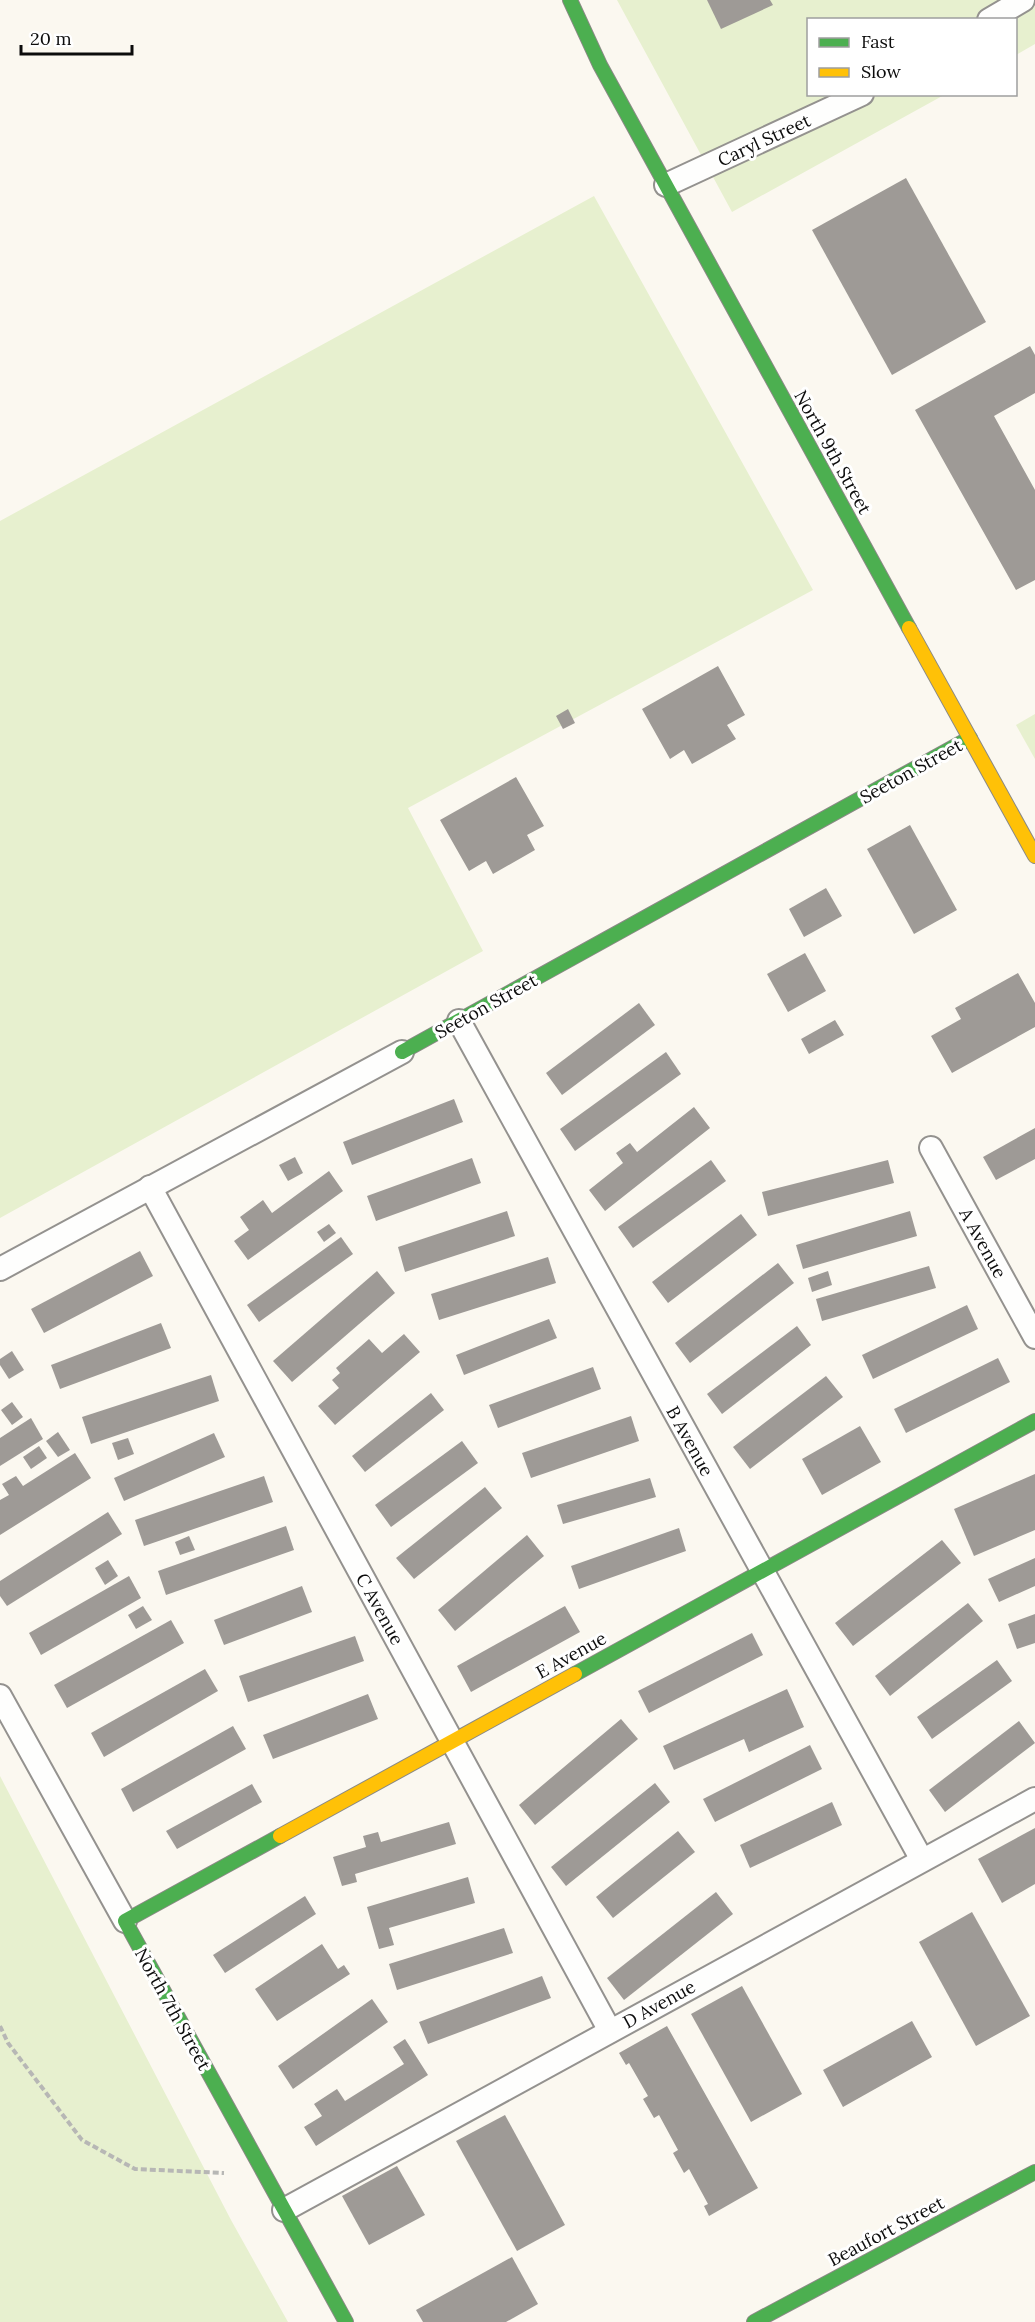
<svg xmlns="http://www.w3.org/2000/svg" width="1035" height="2322" font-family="Lora,serif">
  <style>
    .green { fill: #e7f0cf }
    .building { fill: #9e9a96 }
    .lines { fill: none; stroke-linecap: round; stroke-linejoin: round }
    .lane-casing { stroke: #94928f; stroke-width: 26 }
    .fast-casing { stroke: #8a8985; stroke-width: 16 }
    .slow-casing { stroke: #8a8985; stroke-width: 16 }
    .path { stroke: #b7b7b5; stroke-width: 4; stroke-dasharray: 6 3; stroke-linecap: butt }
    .lane { stroke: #fefefd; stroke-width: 22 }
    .fast { stroke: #4caf50; stroke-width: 14 }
    .slow { stroke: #ffc107; stroke-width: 14 }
    .labels { text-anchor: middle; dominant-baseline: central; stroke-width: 6; stroke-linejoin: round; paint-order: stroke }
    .street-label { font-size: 18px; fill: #0c0c0c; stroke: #fff }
  </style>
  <rect width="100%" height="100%" fill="#fbf8f0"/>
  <g class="green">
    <path d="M617 0H1035V44L1016 55V20H808V94L944 95 732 212Z"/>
    <path d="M594 196 813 590 408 808 483 951 0 1218V521Z"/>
    <path d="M1035 714V759L1016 725Z"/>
    <path d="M0 1776 231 2220 288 2322H0Z"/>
  </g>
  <g class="building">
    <path d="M707 0H770L773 5 721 29Z"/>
    <path d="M906 178 986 322 892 375 812 230Z"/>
    <path d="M1030 346 1035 355V393L994 416 1035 490V580L1016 590 915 410Z"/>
    <path d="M718 666 745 715 727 725 736 739 692 764 684 750 670 759 642 709Z"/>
    <path d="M568 709 575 723 563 729 556 716Z"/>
    <path d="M516 777 544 826 527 835 535 850 493 874 486 861 469 871 440 820Z"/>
    <path d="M910 825 957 910 914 934 867 849Z"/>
    <path d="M826 888 842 916 804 937 789 909Z"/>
    <path d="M805 953 826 991 788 1012 767 974Z"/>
    <path d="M1018 973 1035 1003V1027L952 1073 931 1036 961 1019 955 1008Z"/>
    <path d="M639 1003 655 1025 562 1095 546 1073Z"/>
    <path d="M835 1020 844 1035 809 1054 801 1039Z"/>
    <path d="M666 1052 681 1074 575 1151 560 1129Z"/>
    <path d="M454 1099 463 1122 352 1165 343 1142Z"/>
    <path d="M694 1107 710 1128 605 1211 589 1190 623 1163 616 1153 630 1143 637 1152Z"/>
    <path d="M1035 1128V1159L996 1180 983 1157Z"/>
    <path d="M295 1157 303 1173 288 1181 279 1165Z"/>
    <path d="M472 1158 481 1183 376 1221 367 1196Z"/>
    <path d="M711 1160 726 1181 633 1248 618 1227Z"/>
    <path d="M888 1160 894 1183 768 1216 762 1192Z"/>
    <path d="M329 1171 343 1191 248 1260 234 1241 249 1230 240 1217 263 1200 272 1213Z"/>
    <path d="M507 1211 515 1236 405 1272 398 1247Z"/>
    <path d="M910 1211 917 1236 803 1269 796 1245Z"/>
    <path d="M741 1214 757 1235 668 1303 652 1282Z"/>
    <path d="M329 1224 336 1233 324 1242 317 1232Z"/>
    <path d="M341 1237 353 1254 259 1322 247 1305Z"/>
    <path d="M140 1251 153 1276 44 1333 31 1309Z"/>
    <path d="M548 1257 556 1283 439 1320 431 1294Z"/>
    <path d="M778 1263 794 1283 690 1363 675 1343Z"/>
    <path d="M929 1266 936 1288 822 1321 816 1299Z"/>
    <path d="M377 1271 395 1293 292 1382 273 1361Z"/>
    <path d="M828 1271 832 1285 812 1292 808 1278Z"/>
    <path d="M967 1305 978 1329 873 1379 862 1355Z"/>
    <path d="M549 1319 557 1338 464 1375 456 1355Z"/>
    <path d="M161 1323 171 1348 60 1389 51 1365Z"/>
    <path d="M797 1326 811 1345 722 1414 707 1394Z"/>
    <path d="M404 1334 420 1352 335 1425 318 1406 339 1388 332 1380 340 1373 336 1368 369 1339 382 1353Z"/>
    <path d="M12 1351 24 1370 9 1379 0 1365V1359Z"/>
    <path d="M998 1358 1010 1382 906 1433 894 1409Z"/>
    <path d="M593 1367 601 1389 498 1428 489 1405Z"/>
    <path d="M211 1375 219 1401 91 1444 82 1417Z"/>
    <path d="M826 1376 843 1397 750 1469 733 1447Z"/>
    <path d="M431 1393 444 1410 365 1472 352 1456Z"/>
    <path d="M12 1402 23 1417 12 1425 1 1410Z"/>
    <path d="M631 1416 639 1441 531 1478 522 1453Z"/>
    <path d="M31 1418 43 1439 0 1466V1438Z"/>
    <path d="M860 1426 881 1462 822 1495 802 1459Z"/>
    <path d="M58 1432 70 1450 58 1457 46 1441Z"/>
    <path d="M214 1433 225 1457 124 1501 114 1478Z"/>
    <path d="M128 1438 134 1454 118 1460 112 1443Z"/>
    <path d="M462 1441 478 1463 391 1527 375 1505Z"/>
    <path d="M39 1446 47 1458 31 1469 23 1457Z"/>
    <path d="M75 1453 91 1478 0 1535V1500L9 1495 2 1484 16 1476 23 1486Z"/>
    <path d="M1035 1474V1530L974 1556 954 1509Z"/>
    <path d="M264 1476 273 1502 144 1546 135 1520Z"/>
    <path d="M650 1478 656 1497 563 1524 557 1505Z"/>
    <path d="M485 1487 502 1508 414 1579 396 1558Z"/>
    <path d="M108 1512 122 1534 7 1606 0 1596V1581Z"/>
    <path d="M286 1526 294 1550 166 1595 158 1571Z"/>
    <path d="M679 1528 686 1551 579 1589 571 1566Z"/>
    <path d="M527 1535 544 1556 455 1631 438 1610Z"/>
    <path d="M189 1536 195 1550 180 1555 175 1542Z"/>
    <path d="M942 1540 961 1563 853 1646 835 1623Z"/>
    <path d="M1035 1558V1586L999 1602 988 1579Z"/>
    <path d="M108 1560 118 1576 105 1585 95 1568Z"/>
    <path d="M129 1576 141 1598 41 1655 29 1633Z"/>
    <path d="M302 1586 312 1612 224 1645 214 1620Z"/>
    <path d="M968 1603 983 1621 890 1696 875 1676Z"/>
    <path d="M143 1606 152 1620 136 1629 128 1615Z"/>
    <path d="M565 1606 580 1632 471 1692 457 1666Z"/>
    <path d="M1035 1614V1643L1017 1649 1008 1624Z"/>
    <path d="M171 1620 184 1643 67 1708 54 1685Z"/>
    <path d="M752 1633 763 1655 649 1713 638 1691Z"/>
    <path d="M355 1636 364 1661 248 1702 239 1676Z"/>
    <path d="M997 1660 1012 1681 932 1739 917 1717Z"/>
    <path d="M205 1669 218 1691 104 1757 91 1733Z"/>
    <path d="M787 1689 804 1727 749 1752 744 1739 674 1770 663 1746Z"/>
    <path d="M368 1694 378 1719 273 1759 263 1735Z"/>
    <path d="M621 1719 638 1739 535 1825 519 1805Z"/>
    <path d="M1019 1721 1035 1743 945 1812 929 1790Z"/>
    <path d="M233 1726 246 1749 133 1812 121 1789Z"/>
    <path d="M810 1745 822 1769 715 1822 703 1799Z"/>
    <path d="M655 1783 670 1802 566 1886 551 1867Z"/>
    <path d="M252 1784 262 1802 177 1849 166 1831Z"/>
    <path d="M832 1802 842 1825 750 1868 740 1845Z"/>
    <path d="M449 1822 456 1844 355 1874 357 1882 342 1886 333 1857 366 1847 363 1836 378 1832 381 1842Z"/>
    <path d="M1035 1828V1884L1002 1903 978 1859Z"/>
    <path d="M678 1831 695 1852 613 1918 596 1897Z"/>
    <path d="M468 1877 475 1903 389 1928 394 1945 379 1949 367 1907Z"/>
    <path d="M716 1892 733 1914 624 2000 607 1978Z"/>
    <path d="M305 1896 316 1914 225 1973 213 1955Z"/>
    <path d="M972 1912 1030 2016 976 2046 919 1942Z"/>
    <path d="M504 1928 513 1953 397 1990 389 1964Z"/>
    <path d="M322 1944 338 1969 344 1965 350 1974 277 2021 255 1989Z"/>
    <path d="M542 1976 551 1998 428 2044 419 2022Z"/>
    <path d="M742 1986 802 2094 751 2122 691 2014Z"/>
    <path d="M372 1999 388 2022 293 2089 278 2066Z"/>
    <path d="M912 2021 932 2057 843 2107 823 2070Z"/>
    <path d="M667 2026 758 2188 709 2216 704 2206 708 2204 689 2169 684 2173 673 2153 678 2150 659 2115 654 2118 643 2099 648 2096 629 2063 626 2065 619 2053Z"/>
    <path d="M405 2039 428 2075 316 2146 304 2127 322 2116 314 2104 337 2089 345 2101 404 2064 393 2047Z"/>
    <path d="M505 2115 565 2225 517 2251 456 2141Z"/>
    <path d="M397 2166 425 2215 369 2245 342 2196Z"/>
    <path d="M512 2257 538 2304 506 2322H423L416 2310Z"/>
  </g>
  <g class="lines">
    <g class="lane-casing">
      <g id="lane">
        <path d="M989 20 1023 0"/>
        <path d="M666 185 862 94"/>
        <path d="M459 1021 922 1860"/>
        <path d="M931 1148 1035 1337"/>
        <path d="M150 1187 610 2031"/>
        <path d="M0 1269 402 1052"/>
        <path d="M0 1696 125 1921"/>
        <path d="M284 2210 1035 1799"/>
      </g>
    </g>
    <g class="fast-casing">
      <g id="fast">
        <path d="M570 0 600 65 909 628"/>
        <path d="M402 1052 970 738"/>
        <path d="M575 1674 1035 1421"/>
        <path d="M280 1836 125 1921 346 2322"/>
        <path d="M754 2322 1035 2172"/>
      </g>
    </g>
    <g class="slow-casing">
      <g id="slow">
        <path d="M909 628 1035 856"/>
        <path d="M280 1836 575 1674"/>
      </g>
    </g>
    <path class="path" d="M0 2026 8 2043 82 2140 135 2169 224 2173"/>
    <use href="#lane" class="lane"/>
    <use href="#fast" class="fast"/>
    <use href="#slow" class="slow"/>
  </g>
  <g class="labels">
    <g class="street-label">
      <text transform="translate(764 140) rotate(-25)">Caryl Street</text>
      <text transform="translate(833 452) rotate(61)">North 9th Street</text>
      <text transform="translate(911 771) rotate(-29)">Seeton Street</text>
      <text transform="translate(486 1006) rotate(-29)">Seeton Street</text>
      <text transform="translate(983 1243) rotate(61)">A Avenue</text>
      <text transform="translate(690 1441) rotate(61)">B Avenue</text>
      <text transform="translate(380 1609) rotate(61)">C Avenue</text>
      <text transform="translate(571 1655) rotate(-29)">E Avenue</text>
      <text transform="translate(659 2004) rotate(-29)">D Avenue</text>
      <text transform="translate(173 2009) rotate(61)">North 7th Street</text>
      <text transform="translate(886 2231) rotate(-28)">Beaufort Street</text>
    </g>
  </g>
  <rect x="807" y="18" width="210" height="78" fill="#ffffff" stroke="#9e9e9e" stroke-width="1.5"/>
  <rect x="819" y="38" width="30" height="9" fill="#4caf50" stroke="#9e9e9e" stroke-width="1.5"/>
  <text x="861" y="48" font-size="18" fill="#0c0c0c">Fast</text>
  <rect x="819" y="68" width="30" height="9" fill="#ffc107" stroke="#9e9e9e" stroke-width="1.5"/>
  <text x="861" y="78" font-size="18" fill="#0c0c0c">Slow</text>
  <path d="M21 45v9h111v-9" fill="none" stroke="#0c0c0c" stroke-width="3"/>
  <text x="30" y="45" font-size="18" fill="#0c0c0c" stroke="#ffffff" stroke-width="4.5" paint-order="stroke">20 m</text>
</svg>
